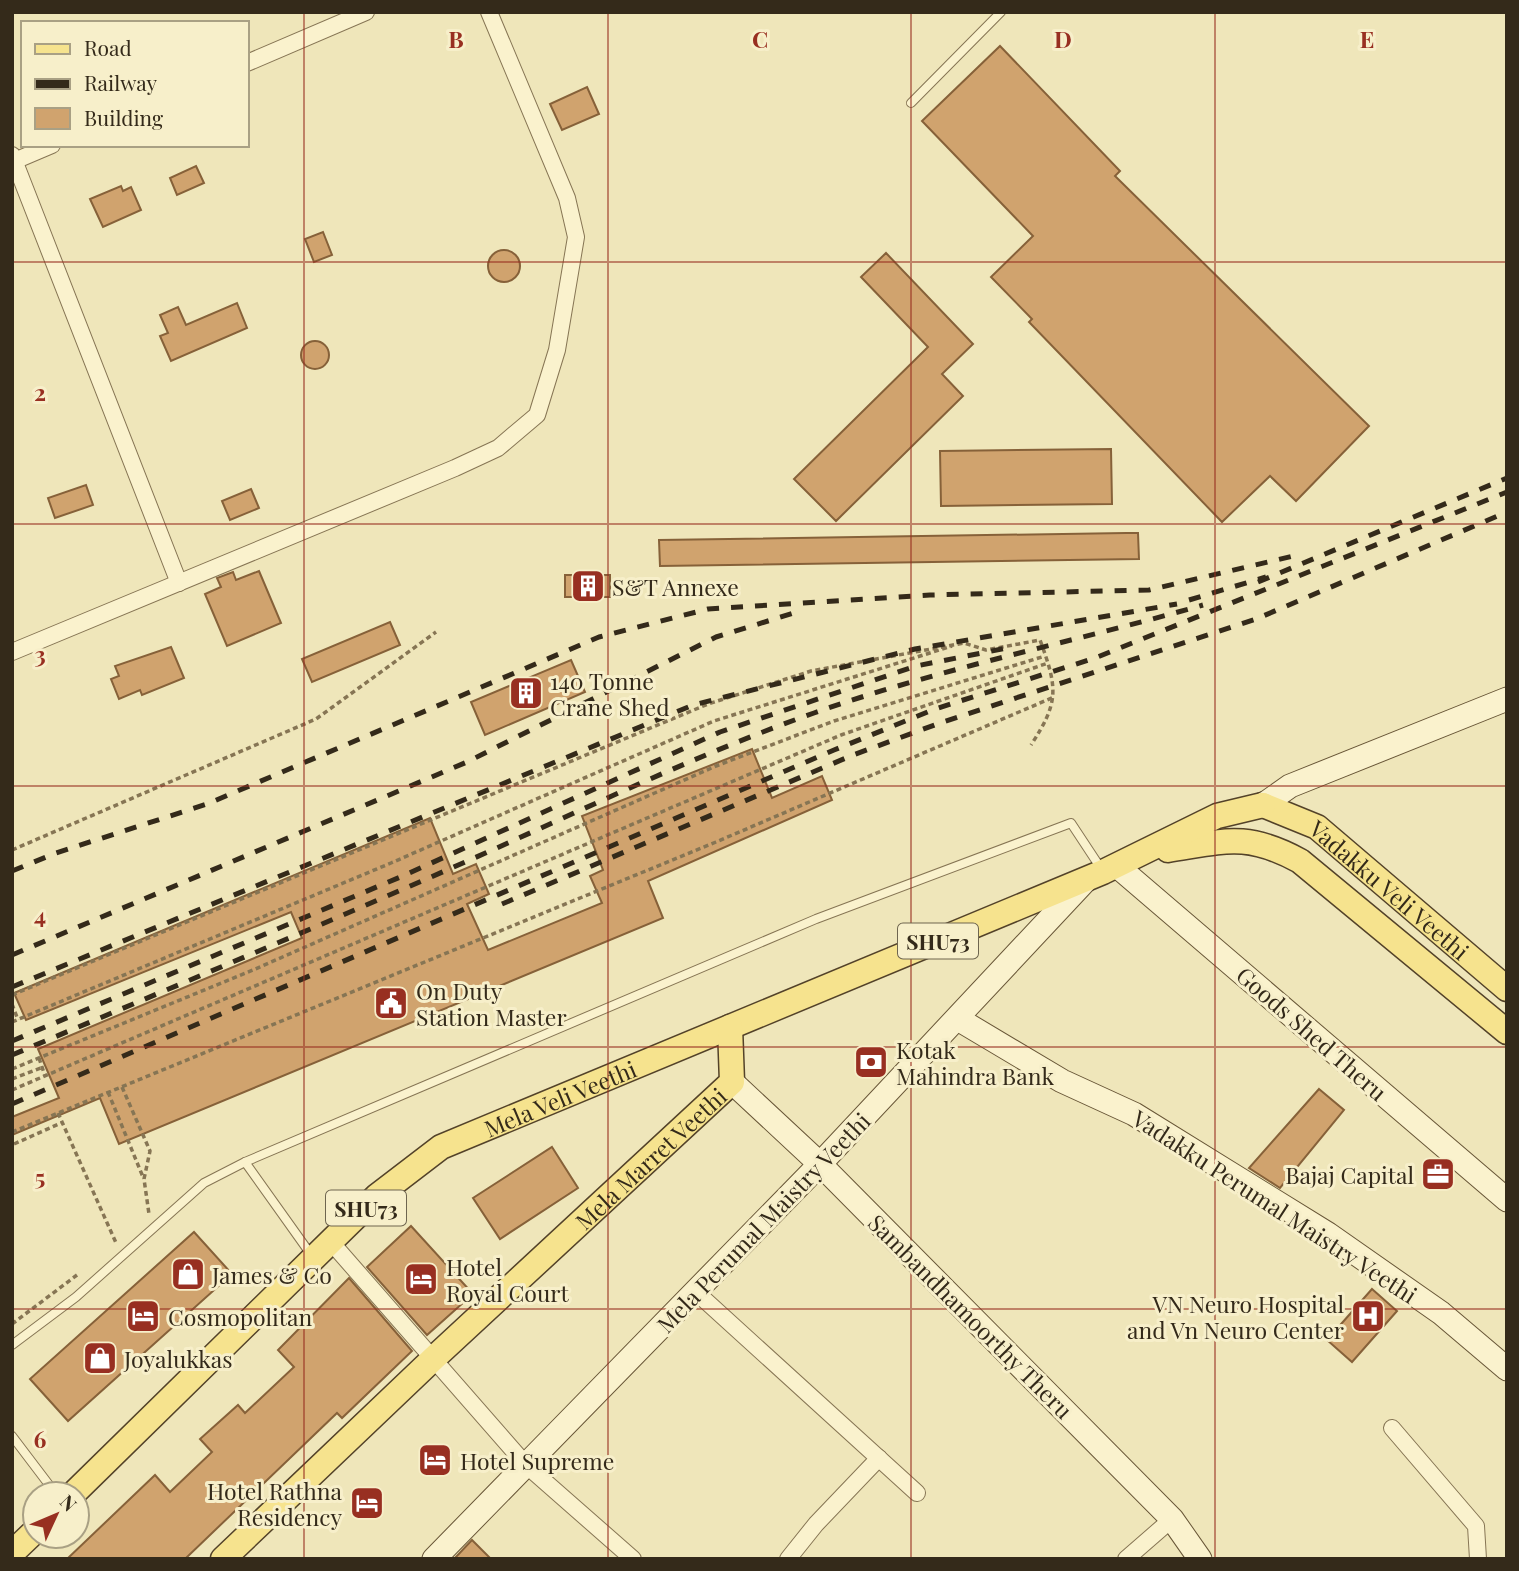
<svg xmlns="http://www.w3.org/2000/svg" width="1519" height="1571" font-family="'Playfair Display',serif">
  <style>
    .building { fill: #d0a36e; stroke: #866139; stroke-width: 2 }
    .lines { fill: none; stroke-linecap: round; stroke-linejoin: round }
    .lane-casing { stroke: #867554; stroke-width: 10 }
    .street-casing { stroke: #867554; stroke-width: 18 }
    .secondary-casing { stroke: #685637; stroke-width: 25 }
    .primary-casing { stroke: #534229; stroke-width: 27 }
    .path { stroke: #867554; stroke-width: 3.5; stroke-dasharray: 5 3.5; stroke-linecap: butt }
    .lane { stroke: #faf2cd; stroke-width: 8 }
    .street { stroke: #faf2cd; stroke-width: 16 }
    .secondary { stroke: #faf2cd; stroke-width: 23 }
    .primary { stroke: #f6e38e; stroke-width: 24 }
    .rail { stroke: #342a1a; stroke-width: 5; stroke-dasharray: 12 12; stroke-linecap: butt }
    .grid { fill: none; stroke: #982f21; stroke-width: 2; stroke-opacity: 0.55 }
    .labels { text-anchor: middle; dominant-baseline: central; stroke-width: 6; stroke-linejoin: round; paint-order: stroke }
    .shield { fill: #f7efca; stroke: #6e654f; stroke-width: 2 }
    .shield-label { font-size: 21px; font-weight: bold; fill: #342a1a }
    .poi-label { font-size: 23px; fill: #342a1a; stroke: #f7efca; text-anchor: start }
    .street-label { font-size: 23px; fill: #342a1a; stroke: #f7efca }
    .grid-label { font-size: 23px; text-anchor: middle; font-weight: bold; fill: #982f21; stroke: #f7efca; stroke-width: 6; stroke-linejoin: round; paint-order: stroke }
  </style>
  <rect width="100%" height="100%" fill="#efe6ba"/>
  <g class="building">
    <path d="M1000 46 1120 171 1115 176 1369 426 1296 501 1270 476 1222 522 1029 322 1032 319 991 277 1033 236 922 121Z"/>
    <path d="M587 87 599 114 562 130 550 104Z"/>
    <path d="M196 166 204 183 177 195 170 178Z"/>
    <path d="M121 186 123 191 131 187 141 210 103 227 90 199Z"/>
    <path d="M323 232 332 255 314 262 305 239Z"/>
    <circle cx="504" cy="266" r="16"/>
    <path d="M886 253 973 344 942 374 963 396 836 521 794 479 928 347 861 277Z"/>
    <path d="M237 303 247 328 171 361 160 336 168 333 160 315 178 307 186 325Z"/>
    <circle cx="315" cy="355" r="14"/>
    <path d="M1111 449 1112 504 941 506 940 451Z"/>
    <path d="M86 485 93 505 55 518 48 498Z"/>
    <path d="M251 489 259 508 230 520 222 501Z"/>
    <path d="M1126 533H1138L1139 559 660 566 659 540Z"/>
    <path d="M259 571 281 623 227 646 205 594 221 587 217 578 233 572 236 580Z"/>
    <rect x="565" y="575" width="45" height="22"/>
    <path d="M390 622 400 645 312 682 302 659Z"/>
    <path d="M171 647 184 678 142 695 140 690 119 699 111 679 119 676 115 666Z"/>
    <path d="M571 660 585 692 485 735 471 702Z"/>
    <path d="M752 749 772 798 822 776 832 800 648 881 663 918 119 1144 100 1098 12 1135V1117L59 1098 38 1049 302 938 291 912 26 1020 14 993 430 818 453 874 476 864 489 894 467 904 488 950 602 903 590 876 603 870 582 816Z"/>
    <path d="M1319 1089 1344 1110 1280 1188 1249 1168Z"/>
    <path d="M552 1147 578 1188 500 1239 473 1198Z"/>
    <path d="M411 1226 473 1294 427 1335 367 1267Z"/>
    <path d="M194 1232 232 1274 68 1421 30 1379Z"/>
    <path d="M349 1278 412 1351 342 1418 337 1413 185 1559H67L155 1475 170 1492 212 1452 200 1439 238 1405 245 1413 294 1367 278 1350Z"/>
    <path d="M1372 1289 1397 1311 1352 1362 1327 1340Z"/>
    <path d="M472 1540 491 1559H454Z"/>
  </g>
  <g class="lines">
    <g class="lane-casing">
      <g id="lane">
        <path d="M911 103 1001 12"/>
        <path d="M245 1162 312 1256"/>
        <path d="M12 1345 76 1297 204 1183 245 1162 816 919 1071 823 1102 870"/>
        <path d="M12 1436 56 1494"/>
      </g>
    </g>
    <g class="street-casing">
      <g id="street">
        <path d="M247 63 366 12"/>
        <path d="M12 155 179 583"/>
        <path d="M12 162 52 145"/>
        <path d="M12 652 455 468 498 448 537 415 557 350 576 237 567 198 489 12"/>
        <path d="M331 1242 526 1465 633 1559"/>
        <path d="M696 1292 917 1493"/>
        <path d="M1392 1428 1476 1526 1478 1559"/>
        <path d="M788 1559 816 1524 879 1458"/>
        <path d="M1126 1559 1172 1519"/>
      </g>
    </g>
    <g class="secondary-casing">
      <g id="secondary">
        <path d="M1263 805 1290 786 1507 699"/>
        <path d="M1117 866 1507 1200"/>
        <path d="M958 1019 1062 1081 1134 1114 1328 1234 1441 1313 1507 1369"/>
        <path d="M732 1082 820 1164 1172 1519 1200 1559"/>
        <path d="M434 1559 820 1164 1086 880"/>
      </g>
    </g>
    <g class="primary-casing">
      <g id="primary">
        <path id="s1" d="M1263 805 1317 827 1507 989"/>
        <path d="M1168 850C1225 841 1247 832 1300 861L1507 1032"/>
        <path id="s2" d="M73 1494 377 1196 441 1147 1103 872 1217 816 1263 805"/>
        <path d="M12 1553 35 1531"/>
        <path id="s3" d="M223 1559 434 1358 732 1082 730 1027"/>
      </g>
    </g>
    <g class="path">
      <path d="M12 850 316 719 436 632"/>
      <path d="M12 995 708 704 811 671 964 643 986 650 1040 640C1058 689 1059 702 1031 745"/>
      <path d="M12 1004 18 1020"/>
      <path d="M12 1022 391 863 714 721 952 646"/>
      <path d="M39 1058 45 1076"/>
      <path d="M12 1069 253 970 716 766 834 721 1045 656"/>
      <path d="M12 1079 41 1068"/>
      <path d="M122 1087 150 1151 144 1179 149 1214"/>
      <path d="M12 1090 841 735 1048 663"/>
      <path d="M108 1092 143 1177"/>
      <path d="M58 1113 117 1245"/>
      <path d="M12 1132 716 842 1054 697"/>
      <path d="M14 1144 61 1123"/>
      <path d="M12 1324 77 1275"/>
    </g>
    <use href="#lane" class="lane"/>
    <use href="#street" class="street"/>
    <use href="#secondary" class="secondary"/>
    <use href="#primary" class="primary"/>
    <g class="rail">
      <path d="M1258 582 1507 478"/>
      <path d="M1189 600 1266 577"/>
      <path d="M12 871 56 853 207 804 599 637 708 609 930 595 1149 590 1302 554"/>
      <path d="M502 904 853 755 940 723 1256 619 1507 512"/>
      <path d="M12 955 467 762 716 637 797 612"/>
      <path d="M12 987 693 705 915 649 1177 604"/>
      <path d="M12 1041 405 875 720 732 916 666 1007 648"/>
      <path d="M12 1055C166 990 320 926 472 859 585 809 698 754 814 713 941 668 1074 642 1203 605"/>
      <path d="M12 1104 834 750 935 709 1095 658 1507 492"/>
    </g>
  </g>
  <path class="grid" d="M304 12V1559M608 12V1559M911 12V1559M1215 12V1559M12 262H1507M12 524H1507M12 786H1507M12 1047H1507M12 1309H1507"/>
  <defs>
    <g id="building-square" transform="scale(1.75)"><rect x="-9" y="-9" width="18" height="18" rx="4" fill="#982f21" stroke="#f7efca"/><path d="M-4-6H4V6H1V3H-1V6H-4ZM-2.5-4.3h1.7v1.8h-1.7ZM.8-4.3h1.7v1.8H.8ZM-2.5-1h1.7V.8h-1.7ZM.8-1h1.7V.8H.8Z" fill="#fff"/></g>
    <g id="civic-square" transform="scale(1.75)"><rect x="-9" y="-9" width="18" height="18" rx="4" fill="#982f21" stroke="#f7efca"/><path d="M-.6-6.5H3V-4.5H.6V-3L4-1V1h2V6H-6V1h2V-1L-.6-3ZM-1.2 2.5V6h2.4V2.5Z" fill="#fff"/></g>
    <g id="bank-square" transform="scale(1.75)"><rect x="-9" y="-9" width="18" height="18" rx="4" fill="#982f21" stroke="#f7efca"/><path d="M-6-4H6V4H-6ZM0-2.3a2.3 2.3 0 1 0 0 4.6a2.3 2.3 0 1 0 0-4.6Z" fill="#fff"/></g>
    <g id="office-square" transform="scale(1.75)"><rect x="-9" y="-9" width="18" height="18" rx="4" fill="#982f21" stroke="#f7efca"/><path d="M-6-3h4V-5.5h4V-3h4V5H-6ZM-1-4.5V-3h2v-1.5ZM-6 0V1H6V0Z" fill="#fff"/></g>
    <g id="shop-square" transform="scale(1.75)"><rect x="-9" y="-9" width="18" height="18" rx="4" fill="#982f21" stroke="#f7efca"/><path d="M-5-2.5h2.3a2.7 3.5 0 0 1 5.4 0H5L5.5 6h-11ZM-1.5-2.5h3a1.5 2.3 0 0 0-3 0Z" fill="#fff"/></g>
    <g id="hotel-square" transform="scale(1.75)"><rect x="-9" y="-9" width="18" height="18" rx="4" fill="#982f21" stroke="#f7efca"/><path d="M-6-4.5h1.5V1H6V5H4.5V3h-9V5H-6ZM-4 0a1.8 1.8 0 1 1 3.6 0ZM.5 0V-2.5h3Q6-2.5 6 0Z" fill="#fff"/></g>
    <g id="hospital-square" transform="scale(1.75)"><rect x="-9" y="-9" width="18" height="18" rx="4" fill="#982f21" stroke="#f7efca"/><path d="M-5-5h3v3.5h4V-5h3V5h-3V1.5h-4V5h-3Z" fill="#fff"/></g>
  </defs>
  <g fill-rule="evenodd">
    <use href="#building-square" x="588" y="586"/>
    <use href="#building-square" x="526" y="693"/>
    <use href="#civic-square" x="391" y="1003"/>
    <use href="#bank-square" x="871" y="1062"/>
    <use href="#office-square" x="1438" y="1174"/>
    <use href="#shop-square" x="188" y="1274"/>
    <use href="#hotel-square" x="421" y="1279"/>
    <use href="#hotel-square" x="143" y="1316"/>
    <use href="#hospital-square" x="1368" y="1316"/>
    <use href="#shop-square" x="100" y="1358"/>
    <use href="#hotel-square" x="435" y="1460"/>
    <use href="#hotel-square" x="367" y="1503"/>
  </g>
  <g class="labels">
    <g class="shield">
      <rect x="898" y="923.5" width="80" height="35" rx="5"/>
      <rect x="326" y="1190.5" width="80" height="35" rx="5"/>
    </g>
    <g class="shield-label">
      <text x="938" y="941">SHU73</text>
      <text x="366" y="1208">SHU73</text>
    </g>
    <g class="poi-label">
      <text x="612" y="586">S&amp;T Annexe</text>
      <text x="550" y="680">140 Tonne<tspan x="550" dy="26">Crane Shed</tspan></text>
      <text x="416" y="990">On Duty<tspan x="416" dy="26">Station Master</tspan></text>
      <text x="896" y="1049">Kotak<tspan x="896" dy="26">Mahindra Bank</tspan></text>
      <text x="1414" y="1174" text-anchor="end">Bajaj Capital</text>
      <text x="446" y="1266">Hotel<tspan x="446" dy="26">Royal Court</tspan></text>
      <text x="212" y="1274">James &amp; Co</text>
      <text x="1344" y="1303" text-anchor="end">VN Neuro Hospital<tspan x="1344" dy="26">and Vn Neuro Center</tspan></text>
      <text x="168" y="1316">Cosmopolitan</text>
      <text x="124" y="1358">Joyalukkas</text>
      <text x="460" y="1460">Hotel Supreme</text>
      <text x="342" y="1490" text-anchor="end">Hotel Rathna<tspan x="342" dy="26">Residency</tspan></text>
    </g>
    <g class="street-label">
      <text stroke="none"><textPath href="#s1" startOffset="154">Vadakku Veli Veethi</textPath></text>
      <text transform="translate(1312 1033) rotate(41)">Goods Shed Theru</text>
      <text stroke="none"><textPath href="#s2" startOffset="635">Mela Veli Veethi</textPath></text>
      <text stroke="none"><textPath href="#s3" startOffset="586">Mela Marret Veethi</textPath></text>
      <text transform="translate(1275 1206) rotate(33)">Vadakku Perumal Maistry Veethi</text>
      <text transform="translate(763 1222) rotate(-46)">Mela Perumal Maistry Veethi</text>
      <text transform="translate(971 1316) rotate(45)">Sambandhamoorthy Theru</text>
    </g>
  </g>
  <g class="grid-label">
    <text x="456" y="48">B</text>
    <text x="760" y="48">C</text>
    <text x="1063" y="48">D</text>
    <text x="1367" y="48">E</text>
    <text x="40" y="401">2</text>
    <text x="40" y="663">3</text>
    <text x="40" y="924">4</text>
    <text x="40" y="1186">5</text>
    <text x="40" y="1448">6</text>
  </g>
  <rect width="1519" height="1571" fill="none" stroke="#342a1a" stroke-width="28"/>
  <rect x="21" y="21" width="228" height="126" fill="#f7efca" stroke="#a9a084" stroke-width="2"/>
  <rect x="35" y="44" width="35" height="10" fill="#f6e38e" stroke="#a9a084" stroke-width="2"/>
  <text x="84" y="56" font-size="21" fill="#342a1a">Road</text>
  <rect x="35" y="79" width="35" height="10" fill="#342a1a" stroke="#a9a084" stroke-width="2"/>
  <text x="84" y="91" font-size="21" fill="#342a1a">Railway</text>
  <rect x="35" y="108" width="35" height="21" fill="#d0a36e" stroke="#a9a084" stroke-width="2"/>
  <text x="84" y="126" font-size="21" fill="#342a1a">Building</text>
  <g transform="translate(56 1515) rotate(46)"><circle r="33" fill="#f7efca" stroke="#a9a084" stroke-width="2"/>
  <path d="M0-5L12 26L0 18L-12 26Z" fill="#982f21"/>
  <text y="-10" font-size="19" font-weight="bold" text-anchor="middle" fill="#342a1a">N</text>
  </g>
</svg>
